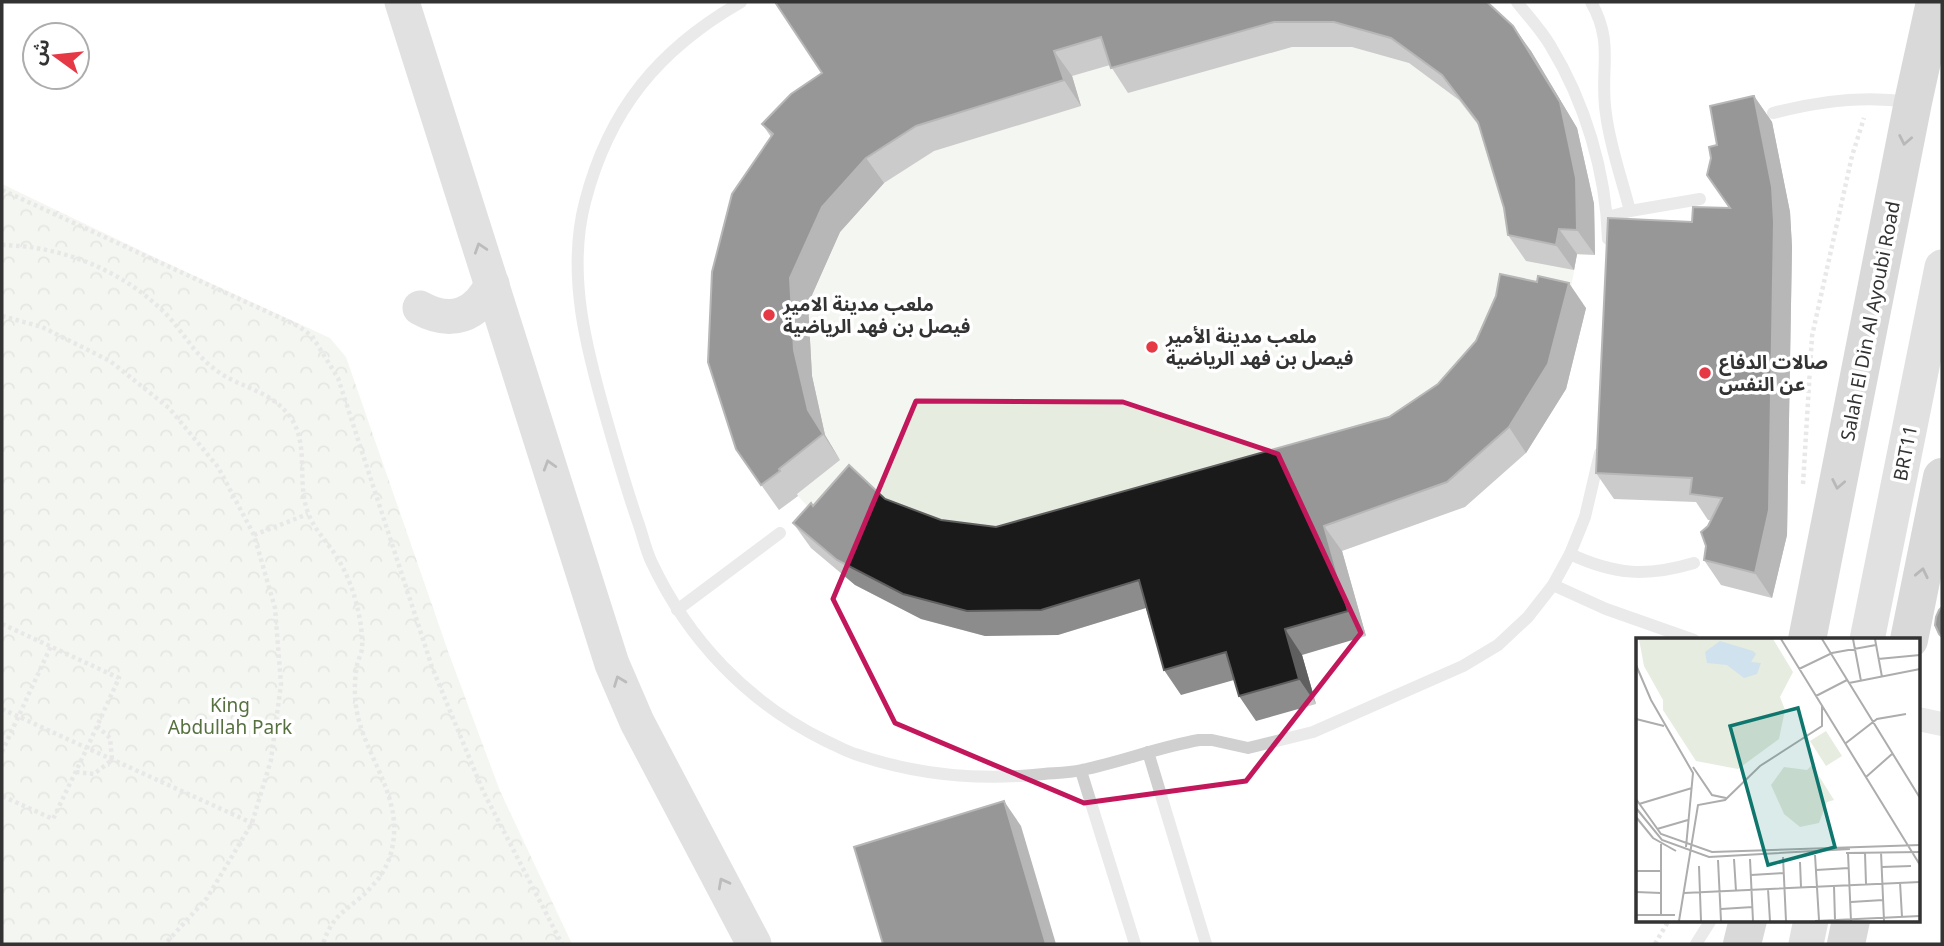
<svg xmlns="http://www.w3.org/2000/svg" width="1944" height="946" font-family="'Noto Sans','Noto Sans Arabic',sans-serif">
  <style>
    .park { fill: url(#park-crowns) }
    .pitch { fill: #e6ecdf }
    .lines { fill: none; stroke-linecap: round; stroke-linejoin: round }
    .path { stroke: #cdcdcd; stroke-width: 4.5; stroke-dasharray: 3.5 3.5; stroke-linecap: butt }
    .service { stroke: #d0d0d0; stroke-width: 12 }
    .minor { stroke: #d0d0d0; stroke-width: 24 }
    .secondary { stroke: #bdbdbd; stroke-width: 35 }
    .primary { stroke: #ababab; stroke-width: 38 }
    .wall { fill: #8c8c8c }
    .shaded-wall { fill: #5f5f5f }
    .building { fill: #1a1a1a; stroke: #5f5f5f; stroke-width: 2 }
    .oneway { stroke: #636363 }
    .oneway2 { stroke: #6a6a6a }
    .marked { fill: none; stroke: #c2185b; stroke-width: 5; stroke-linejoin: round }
    .poi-dot { fill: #e63946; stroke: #fff; stroke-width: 2.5 }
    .labels { text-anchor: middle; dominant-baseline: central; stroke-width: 7; stroke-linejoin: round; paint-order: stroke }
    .poi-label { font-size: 19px; font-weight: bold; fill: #333; stroke: #fff; text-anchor: start }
    .street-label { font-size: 19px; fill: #333; stroke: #fff }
    .park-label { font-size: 19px; fill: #56703f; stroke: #fff }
    .inset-road { fill: none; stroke: #adadad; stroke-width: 2 }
    .view { fill: #0f766e; fill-opacity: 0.15; stroke: #0f766e; stroke-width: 3.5 }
    .inset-edge { fill: none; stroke: #333; stroke-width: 3.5 }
  </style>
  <defs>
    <pattern id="park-crowns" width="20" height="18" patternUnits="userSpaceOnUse" patternTransform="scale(1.75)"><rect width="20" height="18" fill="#e6ecdf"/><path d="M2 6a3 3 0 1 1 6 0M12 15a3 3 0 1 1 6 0" fill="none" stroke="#c6cbc0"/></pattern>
  </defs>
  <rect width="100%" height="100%" fill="#fff"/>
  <path class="park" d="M2 184 154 257 330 338 346 357 449 654 500 791 572 944H2Z"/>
  <path class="pitch" d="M1478 2 1577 128 1594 204 1595 255H1577L1568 304 1156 605 1058 635 985 636 921 619 855 585 811 548 828 529 798 496 779 510 754 475 726 387 840 98Z"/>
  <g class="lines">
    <g class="path">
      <path d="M2 190 298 326 312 336 338 378 432 667 483 791 562 944"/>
      <path d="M2 245C63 246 124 271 167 315 183 332 194 353 212 367 238 389 270 388 291 418 309 445 297 478 307 510 313 529 328 542 338 559 346 572 352 587 356 602 360 617 363 635 362 649 361 655 358 660 357 665 354 682 354 700 358 717 368 759 401 797 393 843 391 858 384 874 373 885 353 909 334 909 323 944"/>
      <path d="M2 316 42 327 110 361 169 408 218 467 254 535 275 608 281 684 271 760 252 823 207 898 165 944"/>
      <path d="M1803 484 1812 336 1852 156 1864 118"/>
      <path d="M254 535 308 514"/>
      <path d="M2 624 119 678 87 748 252 823"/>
      <path d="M2 709 87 748 53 819 2 796"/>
      <path d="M97 726 110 738 112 760"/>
      <path d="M2 752 51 646"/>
      <path d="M76 772 94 774 112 760"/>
      <path d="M1655 944 1669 920"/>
    </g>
    <g class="service">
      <path d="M741 2C659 49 609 109 585 202 566 275 587 351 607 421 617 456 627 491 639 525 643 537 646 550 651 561 688 640 748 703 826 741 835 745 845 751 855 754 916 775 979 781 1044 774 1056 773 1069 773 1082 770 1121 762 1159 747 1199 740H1212L1248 748 1313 732 1463 666 1498 645 1528 617 1553 585 1570 554 1585 517 1600 453"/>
      <path d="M1517 2C1528 16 1541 30 1550 45 1585 102 1606 172 1608 239"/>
      <path d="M1591 2C1615 44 1599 70 1606 114 1610 147 1622 179 1630 211"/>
      <path d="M1773 113C1818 101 1863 95 1909 102"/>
      <path d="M1608 217 1630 211 1700 199"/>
      <path d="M1570 554C1615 575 1647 577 1694 563"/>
      <path d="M1553 585 1606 609 1694 640"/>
      <path d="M677 610 780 533"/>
      <path d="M1148 752 1206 944"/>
      <path d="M1081 771 1135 944"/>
      <path d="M1696 944 1711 920"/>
    </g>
    <path class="minor" d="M1918 719 1942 724"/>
    <g class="secondary">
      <path d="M402 2 612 664 637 722 754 944"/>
      <path d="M420 308C451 325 477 316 492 284"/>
      <path d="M1867 640 1942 267"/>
      <path d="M1806 944 1811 920"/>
    </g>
    <g class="primary">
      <path d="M1807 640 1913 102 1935 2"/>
      <path d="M1909 640 1942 477"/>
      <path d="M1742 944 1748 920"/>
      <path d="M1846 944 1851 920"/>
    </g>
  </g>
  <g class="wall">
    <path d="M775 2H1487L1531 51 1577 128 1594 204 1595 255 1577 254 1574 270 1526 261 1508 235 1504 208 1479 126 1459 100 1409 63 1352 47H1292L1128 93 1110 65 1072 76 1081 106 934 151 884 183 840 232 808 304 812 376 825 435 840 460 797 494 798 496 779 510 736 449 771 137 762 124 822 73Z"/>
    <path d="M1754 96 1772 122 1790 212 1792 247 1787 535 1772 598 1721 585 1704 560 1708 526 1711 520H1708L1696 502 1614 499 1596 473 1692 222 1730 208Z"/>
    <path d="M1586 308 1566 389 1526 453 1465 507 1342 551 1366 636 1302 655 1316 704 1256 721 1239 696 1234 680 1181 695 1164 670 1146 608 1058 635 985 636 921 619 855 585 811 548 793 523 813 506 885 499 941 520 996 527 1389 417Z"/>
  </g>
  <g class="shaded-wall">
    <path d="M1513 26 1531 51 1577 128 1594 204 1595 255 1577 230Z"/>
    <path d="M1054 51 1072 76 1081 106 1064 80Z"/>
    <path d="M1754 96 1772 122 1790 212 1792 247 1787 535 1772 598 1755 573Z"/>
    <path d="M866 158 884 183 840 232 808 304 812 376 825 435 840 460 823 434 808 410 794 350 790 278 822 207Z"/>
    <path d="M1559 229 1577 254 1574 270 1556 245Z"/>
    <path d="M1569 283 1586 308 1566 389 1526 453 1509 427Z"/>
    <path d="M1324 526 1342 551 1366 636 1348 611Z"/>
    <path d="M1285 629 1302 655 1316 704 1299 679Z"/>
    <path d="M1004 801 1021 826 1056 944H1046Z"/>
  </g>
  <g class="building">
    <path d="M775 2H1487L1513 26 1560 102 1576 178 1577 230 1559 229 1556 245 1508 235 1504 208 1478 122 1442 75 1391 38 1334 22H1274L1111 68 1101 37 1054 51 1064 80 916 126 866 158 822 207 790 278 794 350 808 410 823 434 779 469 780 471 761 485 736 449 708 362 712 272 732 194 773 134 762 124 791 94 822 73Z"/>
    <path d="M1753 96H1754L1772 187 1774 222 1769 510 1755 573 1704 560 1706 546 1701 532 1708 526 1722 498 1690 494 1692 478 1596 473 1608 218 1692 222 1693 207 1730 208 1707 175 1711 158 1709 147 1717 145 1710 106Z"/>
    <path d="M1500 274 1537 282 1538 276 1569 283 1548 364 1509 427 1447 482 1324 526 1348 611 1285 629 1299 679 1239 696 1226 652 1164 670 1139 580 1041 610 967 611 903 594 837 560 793 523 811 503 813 506 849 465 885 499 941 520 996 527 1389 417 1438 384 1476 341 1496 296Z"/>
    <path d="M1942 607V637L1939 634 1935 625 1936 617 1939 610Z"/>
    <path d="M1004 801 1046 944H883L854 847Z"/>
  </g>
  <defs><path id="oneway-chevron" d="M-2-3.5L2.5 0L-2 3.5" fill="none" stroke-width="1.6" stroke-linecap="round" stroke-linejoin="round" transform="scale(1.75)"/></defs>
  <g class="oneway">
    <use href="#oneway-chevron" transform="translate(1905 140) rotate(101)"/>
    <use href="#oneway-chevron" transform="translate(1838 484) rotate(101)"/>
    <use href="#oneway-chevron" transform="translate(1922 573) rotate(-78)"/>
  </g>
  <g class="oneway2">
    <use href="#oneway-chevron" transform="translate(480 248) rotate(-108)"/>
    <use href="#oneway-chevron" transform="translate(549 465) rotate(-107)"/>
    <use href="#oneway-chevron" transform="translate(619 681) rotate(-111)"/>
    <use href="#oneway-chevron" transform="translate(723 883) rotate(-118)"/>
  </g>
  <path d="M0 0H1944V946H0ZM916 401 1123 402 1278 454 1361 633 1246 781 1084 803 895 723 833 599Z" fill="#fff" fill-opacity=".55" fill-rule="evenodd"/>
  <path class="marked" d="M916 401 1123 402 1278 454 1361 633 1246 781 1084 803 895 723 833 599Z"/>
  <g class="poi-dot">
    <circle cx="769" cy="315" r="7"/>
    <circle cx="1152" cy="347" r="7"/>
    <circle cx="1705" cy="373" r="7"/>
  </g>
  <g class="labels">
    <g class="poi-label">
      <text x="783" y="304">ملعب مدينة الامير<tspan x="783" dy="22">فيصل بن فهد الرياضية</tspan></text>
      <text x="1166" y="336">ملعب مدينة الأمير<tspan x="1166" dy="22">فيصل بن فهد الرياضية</tspan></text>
      <text x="1719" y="362">صالات الدفاع<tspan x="1719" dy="22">عن النفس</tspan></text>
    </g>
    <g class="street-label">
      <text transform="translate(1870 321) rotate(-79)">Salah El Din Al Ayoubi Road</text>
      <text transform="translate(1905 453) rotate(-79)">BRT11</text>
    </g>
    <g class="park-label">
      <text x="230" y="705">King<tspan x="230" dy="22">Abdullah Park</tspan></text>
    </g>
  </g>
  <g transform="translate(1636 638)">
    <rect width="284" height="284" fill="#fff"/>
    <path d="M3 1H137L157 34 144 59 149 72 143 101 102 131 60 123 27 72V62L8 28Z" fill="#e6ecdf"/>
    <path d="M190 93 206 118 190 128 174 103ZM176 127 198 162 191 164 183 185 164 189 148 176 135 147 148 129 171 132Z" fill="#e6ecdf"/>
    <path d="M84 3 117 13 120 16 115 24 125 25 121 36 108 40 91 27 71 25 69 14Z" fill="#cfe2ee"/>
    <path class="inset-road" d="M145 1 284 227M186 1 284 160M217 1 225 43M239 1 246 39M242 21 284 17M0 27 15 62 57 135 50 209M163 31 196 15 240 7M213 45 284 31M180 58 211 42M0 81 28 88M210 105 241 81 270 76M57 129 76 157 90 160M230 139 256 116M0 161 25 196 76 214 284 207M3 166 56 150M0 170 26 202 73 219 214 211M0 179 17 200 40 213M21 191 52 182M25 206V277M245 214 248 283M210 215 284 214M212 215 215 283M229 215 230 246M179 217 183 282M147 219 150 283M98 221 100 253M114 221 117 283M82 222 85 283M164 224 165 249M63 228 65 283M246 229 275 228M180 232 213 230M0 233H25M115 237 148 235M264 244 266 279M198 248 199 282M132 251 134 283M0 254 25 255M48 255 284 244M215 264 247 262M85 271 117 269M0 277H39M43 283 62 167 89 162 124 128 186 88V67M179 283 284 278"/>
    <path class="view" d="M162 70 199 209 132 227 94 88Z"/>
    <rect width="284" height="284" class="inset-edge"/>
  </g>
  <rect width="1944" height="946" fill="none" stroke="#333333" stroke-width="7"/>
  <g transform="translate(56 56) rotate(285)"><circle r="33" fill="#ffffff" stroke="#adadad" stroke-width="2"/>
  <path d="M0-5L12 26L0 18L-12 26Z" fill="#e63946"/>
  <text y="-10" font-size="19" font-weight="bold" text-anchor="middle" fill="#333333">ش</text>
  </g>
</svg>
